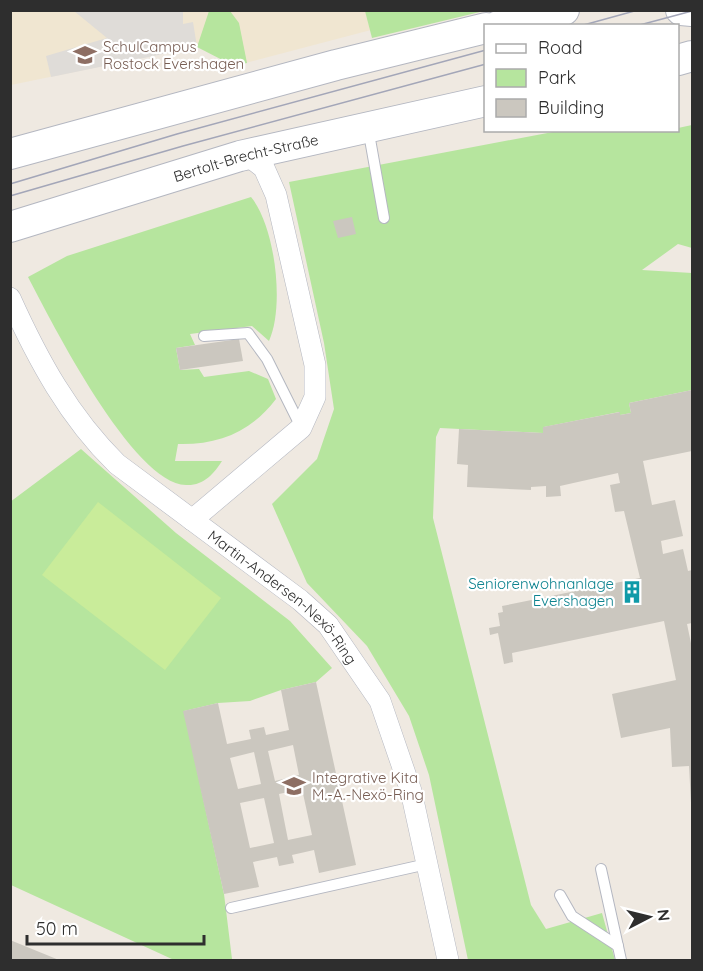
<svg xmlns="http://www.w3.org/2000/svg" width="703" height="971" font-family="Quicksand,sans-serif">
  <style>
    .education { fill: #f0e6d1 }
    .green { fill: #b6e59e }
    .pitch { fill: #c9ec9a }
    .plaza { fill: #dfdcd8 }
    .building { fill: #cbc7bf; fill-rule: evenodd }
    .lines { fill: none; stroke-linecap: round; stroke-linejoin: round }
    .service-casing { stroke: #b4b7c1; stroke-width: 12 }
    .minor-casing { stroke: #b4b7c1; stroke-width: 22 }
    .secondary-casing { stroke: #b4b7c1; stroke-width: 32 }
    .service { stroke: #fff; stroke-width: 10 }
    .minor { stroke: #fff; stroke-width: 21 }
    .secondary { stroke: #fff; stroke-width: 30 }
    .tram { stroke: #a3a6b8; stroke-width: 1.5 }
    .labels { text-anchor: middle; dominant-baseline: central; stroke-width: 4.5; stroke-linejoin: round; paint-order: stroke }
    .education-label { font-size: 15px; fill: #785e54; stroke: #fff; text-anchor: start }
    .street-label { font-size: 15px; fill: #2e2e2e; stroke: #fff }
    .culture-label { font-size: 15px; fill: #0d838f; stroke: #fff; text-anchor: end }
  </style>
  <rect width="100%" height="100%" fill="#efe9e1"/>
  <path class="education" d="M11 11H427L428 15 234 66 229 40 11 85Z"/>
  <g class="green">
    <path d="M209 11H230L239 23 247 63 234 66 197 47Z"/>
    <path d="M365 11V10L484 11 372 38Z"/>
    <path d="M692 125V248L678 244 642 270 692 273V390L629 403 631 413 620 415 619 412 544 427 543 433 440 428 436 437 433 518 531 905 546 929 602 913 615 960H468L429 775 409 716 367 646 307 583 272 504 317 459 334 409 324 343 289 182 558 131 678 130V128Z"/>
    <path d="M251 197C275 226 285 306 269 341L252 326 190 334 195 345 176 348 180 370 199 369 204 377 249 371 268 379 276 399C251 432 219 445 178 444L175 461H222C214 474 203 486 186 485 133 484 51 321 28 277L67 256Z"/>
    <path d="M81 449 176 533 290 621 332 668 316 682 281 690 250 701 218 703 184 711 224 894 232 959 226 960H174L11 885 10 502Z"/>
  </g>
  <path class="pitch" d="M98 502 221 598 165 670 42 575Z"/>
  <path class="plaza" d="M74 11H183V24L193 22 197 47 51 77 46 56 107 38Z"/>
  <g class="building">
    <path d="M352 217 356 234 338 238 333 221Z"/>
    <path d="M239 339 243 361 180 370 176 348Z"/>
    <path d="M692 390V451L643 461 652 505 675 500 683 536 661 541 663 554 683 549 688 571 692 570V623L687 624 692 648 691 803 689 766 672 767 670 728 621 738 612 694 676 680 664 621 512 653 513 662 504 664 498 633 490 635 489 628 500 626 498 613 503 612 502 606 640 578 624 511 615 512 610 485 620 483 618 473 560 486 561 496 546 497V486L531 487V490L467 487 468 465 457 464 459 429 543 433V427L620 412V415L631 413 629 403Z"/>
    <path d="M316 682 356 865 319 873 314 850 292 855 294 863 279 866 277 857 253 862 259 887 224 894 183 711 218 703 227 744 251 739 249 730 264 727 266 735 289 730 281 690ZM293 745 299 775 275 781 268 751ZM254 752 261 784 238 789 230 758ZM302 789 312 835 288 840 279 794ZM264 798 274 843 250 848 240 803Z"/>
    <path d="M10 940 59 960H10Z"/>
  </g>
  <g class="lines">
    <g class="service-casing">
      <g id="service">
        <path d="M368 128 384 218"/>
        <path d="M204 336 248 333 267 359 301 427"/>
        <path d="M601 869 621 960"/>
        <path d="M560 895 572 916 618 946"/>
        <path d="M231 908 427 864"/>
      </g>
    </g>
    <g class="minor-casing">
      <g id="minor">
        <path id="s1" d="M10 298C38 360 69 417 117 464L300 600 328 625 380 701 411 791 448 960"/>
        <path d="M192 520 301 428 315 397V365L276 195 264 168 250 157 240 156"/>
      </g>
    </g>
    <g class="secondary-casing">
      <g id="secondary">
        <path d="M681 10 692 11"/>
        <path d="M498 26 564 10"/>
        <path d="M678 60 692 56"/>
        <path d="M10 154 336 65 486 28"/>
        <path id="s2" d="M10 227 240 156 486 101"/>
      </g>
    </g>
    <use href="#service" class="service"/>
    <use href="#minor" class="minor"/>
    <use href="#secondary" class="secondary"/>
    <g class="tram">
      <path d="M580 26 638 10"/>
      <path d="M636 26 692 11"/>
      <path d="M10 184 177 134 486 50"/>
      <path d="M10 196 183 146 486 64"/>
    </g>
  </g>
  <defs>
    <g id="school-bare" transform="scale(1.8)"><path d="M0-5L7-2L0 1L-7-2ZM-4 1L0 2.5L4 1V4Q0 6-4 4Z" fill="#8d6e63" stroke="#fff" stroke-width="2.5" paint-order="stroke"/></g>
    <g id="building-bare" transform="scale(1.8)"><path d="M-4-6H4V6H1V3H-1V6H-4ZM-2.5-4.3h1.7v1.8h-1.7ZM.8-4.3h1.7v1.8H.8ZM-2.5-1h1.7V.8h-1.7ZM.8-1h1.7V.8H.8Z" fill="#0f9aa8" stroke="#fff" stroke-width="2.5" paint-order="stroke"/></g>
  </defs>
  <g fill-rule="evenodd">
    <use href="#school-bare" x="85" y="55"/>
    <use href="#building-bare" x="632" y="592"/>
    <use href="#school-bare" x="294" y="786"/>
  </g>
  <g class="labels">
    <g class="education-label">
      <text x="103" y="46">SchulCampus<tspan x="103" dy="17">Rostock Evershagen</tspan></text>
      <text x="312" y="777">Integrative Kita<tspan x="312" dy="17">M.-A.-Nexö-Ring</tspan></text>
    </g>
    <g class="street-label">
      <text stroke="none"><textPath href="#s2" startOffset="246">Bertolt-Brecht-Straße</textPath></text>
      <text stroke="none"><textPath href="#s1" startOffset="412">Martin-Andersen-Nexö-Ring</textPath></text>
    </g>
    <g class="culture-label">
      <text x="614" y="583">Seniorenwohnanlage<tspan x="614" dy="17">Evershagen</tspan></text>
    </g>
  </g>
  <rect width="703" height="971" fill="none" stroke="#2e2e2e" stroke-width="24"/>
  <rect x="484" y="24" width="195" height="108" fill="#ffffff" stroke="#ababab" stroke-width="1.5"/>
  <rect x="496" y="44" width="30" height="9" fill="#ffffff" stroke="#ababab" stroke-width="1.5"/>
  <text x="538" y="54" font-size="18" fill="#2e2e2e">Road</text>
  <rect x="496" y="69" width="30" height="18" fill="#b6e59e" stroke="#ababab" stroke-width="1.5"/>
  <text x="538" y="84" font-size="18" fill="#2e2e2e">Park</text>
  <rect x="496" y="99" width="30" height="18" fill="#cbc7bf" stroke="#ababab" stroke-width="1.5"/>
  <text x="538" y="114" font-size="18" fill="#2e2e2e">Building</text>
  <g transform="translate(649 917) rotate(83)" stroke="#ffffff" stroke-width="4.5" paint-order="stroke">
  <path d="M0-4.5L10 22L0 15L-10 22Z" fill="#2e2e2e"/>
  <text y="-9" font-size="16" font-weight="bold" text-anchor="middle" fill="#2e2e2e">N</text>
  </g>
  <path d="M27 935v9h177v-9" fill="none" stroke="#2e2e2e" stroke-width="3"/>
  <text x="36" y="935" font-size="18" fill="#2e2e2e" stroke="#ffffff" stroke-width="4.5" paint-order="stroke">50 m</text>
</svg>
